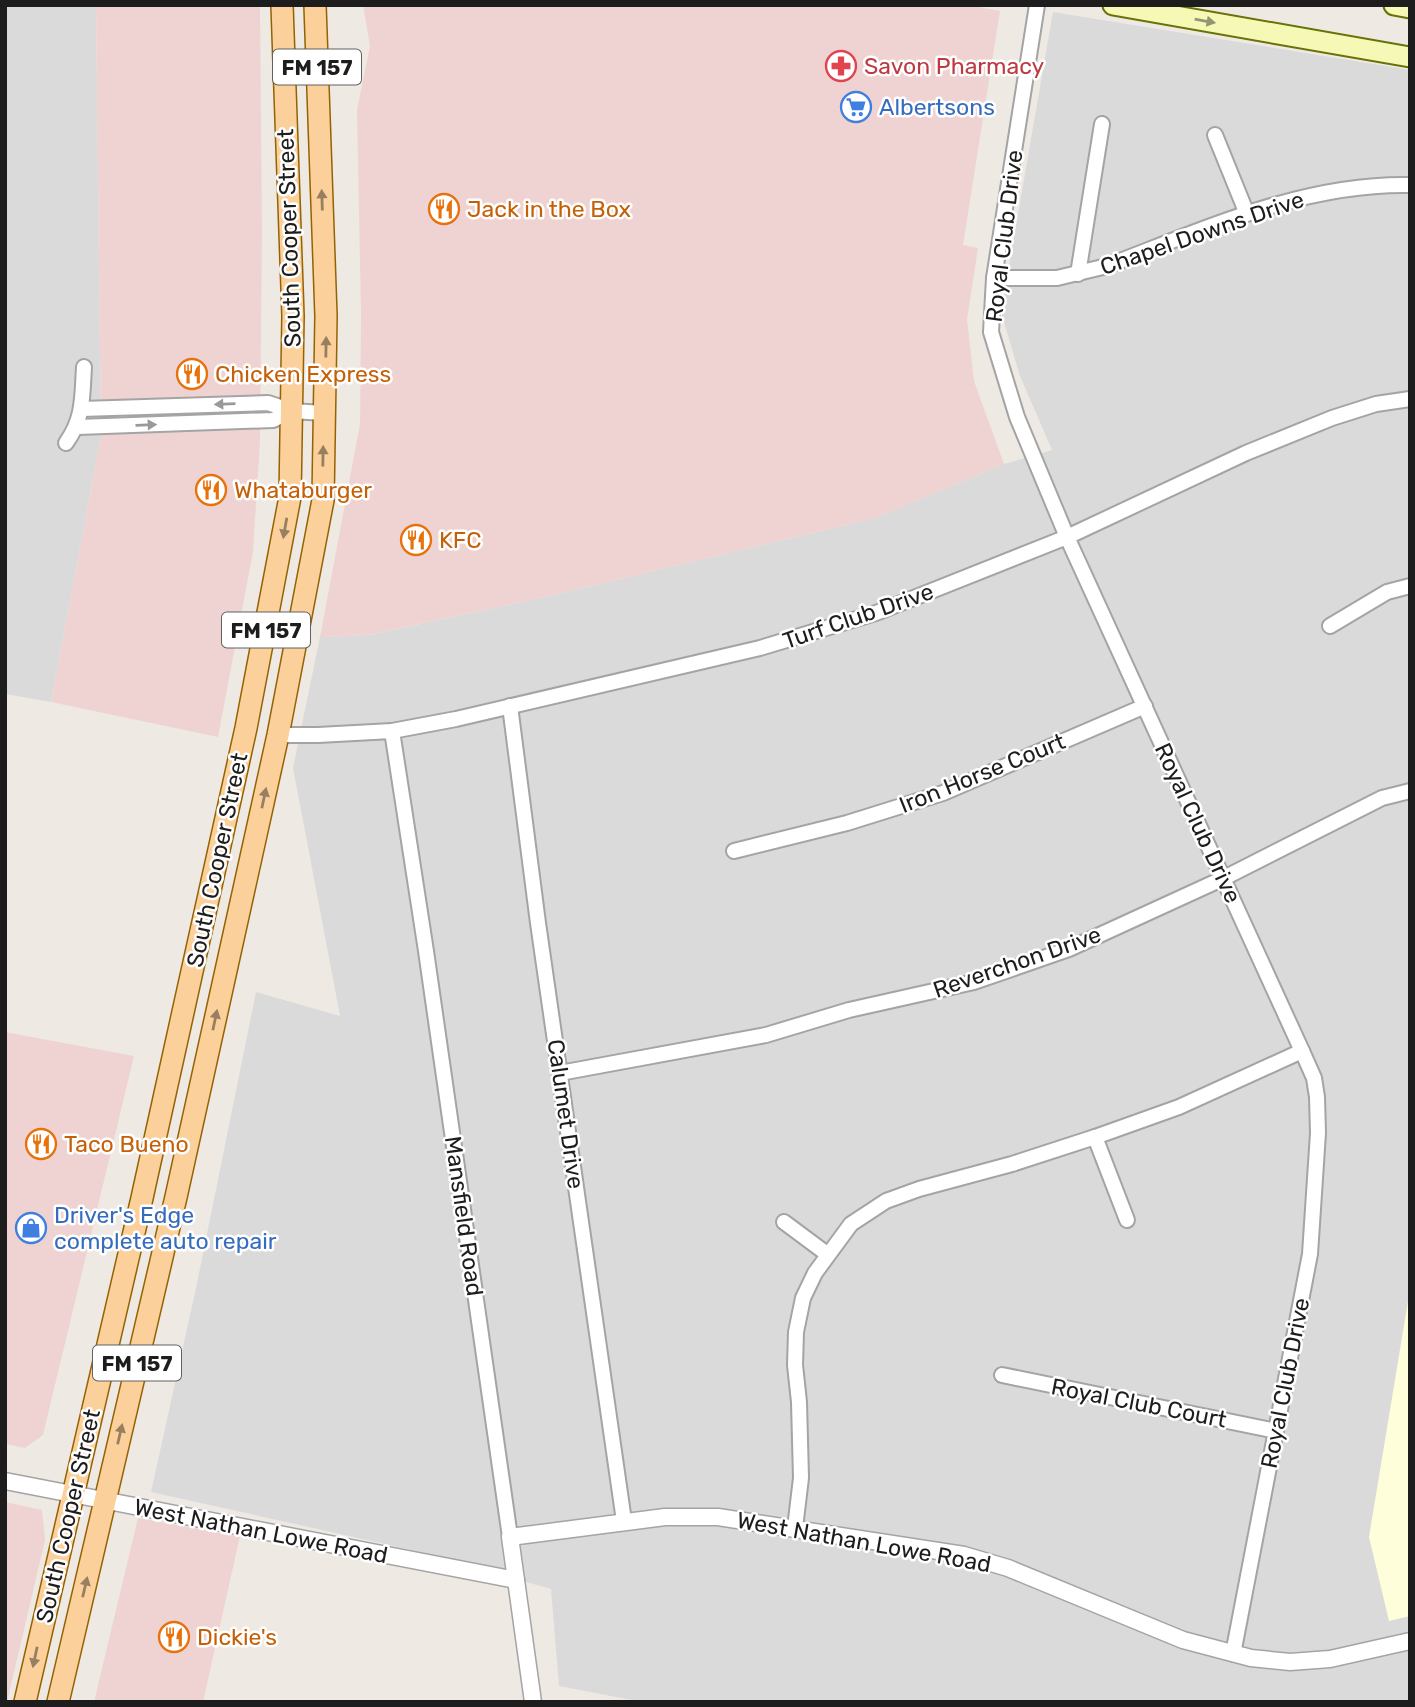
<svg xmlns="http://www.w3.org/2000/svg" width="1415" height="1707" font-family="Rubik,sans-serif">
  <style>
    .residential { fill: #dbdada }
    .commercial { fill: #efd3d2 }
    .education { fill: #fffedb }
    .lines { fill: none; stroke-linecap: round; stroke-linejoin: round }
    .minor-casing { stroke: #a4a4a4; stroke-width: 18 }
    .tertiary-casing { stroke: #a4a4a4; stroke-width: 19 }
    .secondary-casing { stroke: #687206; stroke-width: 23 }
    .primary-casing { stroke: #956202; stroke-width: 24 }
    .minor { stroke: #fff; stroke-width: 14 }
    .tertiary { stroke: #fff; stroke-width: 16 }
    .secondary { stroke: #f6f9b6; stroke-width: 19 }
    .primary { stroke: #fbd09b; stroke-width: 21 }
    .oneway { fill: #949671 }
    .oneway2 { fill: #977f62 }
    .oneway3 { fill: #999 }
    .labels { text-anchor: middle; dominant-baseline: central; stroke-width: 5; stroke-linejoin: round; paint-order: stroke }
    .shield { fill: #fff; stroke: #616161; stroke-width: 2 }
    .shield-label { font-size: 21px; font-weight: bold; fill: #1d1d1d }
    .health-label { font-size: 23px; fill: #be3a42; stroke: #fff; text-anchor: start }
    .shop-label { font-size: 23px; fill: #366cbe; stroke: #fff; text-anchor: start }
    .food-label { font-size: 23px; fill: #c56008; stroke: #fff; text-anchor: start }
    .street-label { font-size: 23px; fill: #1d1d1d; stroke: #fff }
  </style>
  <rect width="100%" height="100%" fill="#eeeae3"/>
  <g class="residential">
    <path d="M5 5H96L101 436 51 702 5 694Z"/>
    <path d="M1053 12 1410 70V1702H642L559 1686 551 1589 412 1550 151 1492 196 1288 256 992 340 1016 293 768 320 637 369 635 545 597 875 518 1004 464 1052 450 1020 376 1001 312Z"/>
  </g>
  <g class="commercial">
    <path d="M96 5H260L262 232 260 442 253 552 218 737 51 702 101 436Z"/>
    <path d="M363 5H968L1000 11 963 245 978 248 967 320 974 381 1004 464 875 518 545 597 368 635 320 637 360 424 361 314 357 110 370 46Z"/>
    <path d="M5 1032 134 1056 43 1435 25 1448 5 1444Z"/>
    <path d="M5 1502 42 1510 45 1540 7 1702H5Z"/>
    <path d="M138 1518 240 1536 203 1702H94Z"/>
  </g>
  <path class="education" d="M1410 1289V1616L1389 1621 1369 1537Z"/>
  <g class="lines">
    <g class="minor-casing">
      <g id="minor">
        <path d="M1037 5 994 278 991 332 1017 417 1067 537 1302 1051 1314 1078 1317 1097 1318 1133 1310 1254 1233 1654"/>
        <path d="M1215 135 1247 214"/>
        <path d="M1078 274 1102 124"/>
        <path d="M994 278H1057L1107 266C1205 229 1303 183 1410 185"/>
        <path d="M81 409 268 403 292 411 324 413"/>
        <path d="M78 427 273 420 292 411"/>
        <path d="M66 443C84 418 82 397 84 367"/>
        <path d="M1330 626 1387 592 1410 586"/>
        <path d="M510 706 538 923 624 1521"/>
        <path d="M392 731 426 951 510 1537"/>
        <path d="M278 735H318L392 731 456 719 760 648 876 613 1067 537 1246 453 1332 418 1376 404 1410 399"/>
        <path d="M734 851 847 823 943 793 1145 706"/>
        <path d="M560 1073 766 1035 849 1010 974 982 1069 949 1224 878 1382 798 1410 791"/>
        <path d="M1095 1137 1127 1220"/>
        <path d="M784 1222 827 1254"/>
        <path d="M1002 1375 1276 1431"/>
        <path d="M795 1528 801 1478 799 1402 795 1365 796 1332 803 1298 815 1273 851 1224 886 1201 919 1189 1012 1164 1095 1137 1179 1107 1302 1051"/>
      </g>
    </g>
    <g class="tertiary-casing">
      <g id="tertiary">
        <path d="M5 1481 516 1580"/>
        <path d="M533 1702 510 1537 665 1517H718L964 1555 1008 1568 1183 1640 1251 1658 1290 1662 1330 1659 1410 1641"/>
      </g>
    </g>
    <g class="secondary-casing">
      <g id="secondary">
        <path d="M1113 5 1410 57"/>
        <path d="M1394 5 1410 8"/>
      </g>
    </g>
    <g class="primary-casing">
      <g id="primary">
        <path d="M25 1702 142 1198 191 976 246 728 290 497 293 316 282 5"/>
        <path d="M58 1702 176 1197 278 735 323 500 326 316 315 5"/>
      </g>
    </g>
    <use href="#minor" class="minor"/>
    <use href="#tertiary" class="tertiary"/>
    <use href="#secondary" class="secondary"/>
    <use href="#primary" class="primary"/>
  </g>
  <defs><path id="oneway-solid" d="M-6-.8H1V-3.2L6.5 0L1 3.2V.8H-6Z" transform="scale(1.75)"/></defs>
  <use class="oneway" href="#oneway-solid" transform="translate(1205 21) rotate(10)"/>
  <g class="oneway2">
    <use href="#oneway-solid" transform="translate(322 200) rotate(-92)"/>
    <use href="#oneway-solid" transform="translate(326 347) rotate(-89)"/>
    <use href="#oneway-solid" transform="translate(323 456) rotate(-89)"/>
    <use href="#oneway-solid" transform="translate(285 528) rotate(100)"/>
    <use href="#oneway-solid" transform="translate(264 798) rotate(-78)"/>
    <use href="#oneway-solid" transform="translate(215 1020) rotate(-78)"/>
    <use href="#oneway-solid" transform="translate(120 1434) rotate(-77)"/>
    <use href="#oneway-solid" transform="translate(85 1587) rotate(-77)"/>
    <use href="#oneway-solid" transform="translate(35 1657) rotate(102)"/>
  </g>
  <g class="oneway3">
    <use href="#oneway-solid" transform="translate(225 404) rotate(178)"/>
    <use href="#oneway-solid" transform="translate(146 425) rotate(-2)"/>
  </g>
  <defs>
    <g id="pharmacy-ring" transform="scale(1.575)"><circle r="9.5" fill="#fff" stroke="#e0444e" stroke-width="1.5"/><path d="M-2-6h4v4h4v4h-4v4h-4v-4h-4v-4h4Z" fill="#e0444e"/></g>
    <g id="supermarket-ring" transform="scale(1.575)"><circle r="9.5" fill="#fff" stroke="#3f7fe0" stroke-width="1.5"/><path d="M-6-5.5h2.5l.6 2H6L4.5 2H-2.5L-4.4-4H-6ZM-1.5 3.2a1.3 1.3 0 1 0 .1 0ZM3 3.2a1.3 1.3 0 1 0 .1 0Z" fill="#3f7fe0"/></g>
    <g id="restaurant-ring" transform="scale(1.575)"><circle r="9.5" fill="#fff" stroke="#e8710a" stroke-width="1.5"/><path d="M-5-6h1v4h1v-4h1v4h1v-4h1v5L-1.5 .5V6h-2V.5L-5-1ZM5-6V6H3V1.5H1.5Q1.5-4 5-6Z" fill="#e8710a"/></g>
    <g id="shop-ring" transform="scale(1.575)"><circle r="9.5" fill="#fff" stroke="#3f7fe0" stroke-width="1.5"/><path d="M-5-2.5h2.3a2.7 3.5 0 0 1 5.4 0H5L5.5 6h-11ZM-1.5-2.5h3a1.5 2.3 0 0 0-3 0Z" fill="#3f7fe0"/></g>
  </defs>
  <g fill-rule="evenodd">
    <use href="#pharmacy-ring" x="841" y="66"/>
    <use href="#supermarket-ring" x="856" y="107"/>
    <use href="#restaurant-ring" x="444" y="209"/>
    <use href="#restaurant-ring" x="192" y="374"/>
    <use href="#restaurant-ring" x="211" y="490"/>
    <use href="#restaurant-ring" x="416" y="540"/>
    <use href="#restaurant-ring" x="41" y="1144"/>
    <use href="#shop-ring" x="31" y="1228"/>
    <use href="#restaurant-ring" x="174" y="1637"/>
  </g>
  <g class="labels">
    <g class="shield">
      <rect x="273" y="49.5" width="88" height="35" rx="5"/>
      <rect x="222" y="612.5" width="88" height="35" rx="5"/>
      <rect x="93" y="1345.5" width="88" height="35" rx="5"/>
    </g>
    <g class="shield-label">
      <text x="317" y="67">FM 157</text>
      <text x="266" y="630">FM 157</text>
      <text x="137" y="1363">FM 157</text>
    </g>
    <g class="health-label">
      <text x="864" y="66">Savon Pharmacy</text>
    </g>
    <g class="shop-label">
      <text x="879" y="107">Albertsons</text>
      <text x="54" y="1215">Driver's Edge<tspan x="54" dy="26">complete auto repair</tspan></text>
    </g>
    <g class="food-label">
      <text x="467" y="209">Jack in the Box</text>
      <text x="215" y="374">Chicken Express</text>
      <text x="234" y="490">Whataburger</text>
      <text x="439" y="540">KFC</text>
      <text x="64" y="1144">Taco Bueno</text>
      <text x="197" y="1637">Dickie's</text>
    </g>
    <g class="street-label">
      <text transform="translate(1202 233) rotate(-19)">Chapel Downs Drive</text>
      <text transform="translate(1004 236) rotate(-83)">Royal Club Drive</text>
      <text transform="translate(289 238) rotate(-92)">South Cooper Street</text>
      <text transform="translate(858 616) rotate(-19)">Turf Club Drive</text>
      <text transform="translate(982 773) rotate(-22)">Iron Horse Court</text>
      <text transform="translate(1198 823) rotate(65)">Royal Club Drive</text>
      <text transform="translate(217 860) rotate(-78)">South Cooper Street</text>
      <text transform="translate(1017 962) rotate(-19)">Reverchon Drive</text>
      <text transform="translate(566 1114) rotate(82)">Calumet Drive</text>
      <text transform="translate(464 1216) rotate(82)">Mansfield Road</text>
      <text transform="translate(1285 1383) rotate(-79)">Royal Club Drive</text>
      <text transform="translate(1139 1403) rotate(11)">Royal Club Court</text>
      <text transform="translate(68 1516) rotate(-77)">South Cooper Street</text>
      <text transform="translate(261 1531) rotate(11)">West Nathan Lowe Road</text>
      <text transform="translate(864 1542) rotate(10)">West Nathan Lowe Road</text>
    </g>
  </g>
  <rect width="1415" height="1707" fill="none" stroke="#1d1d1d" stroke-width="14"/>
</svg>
